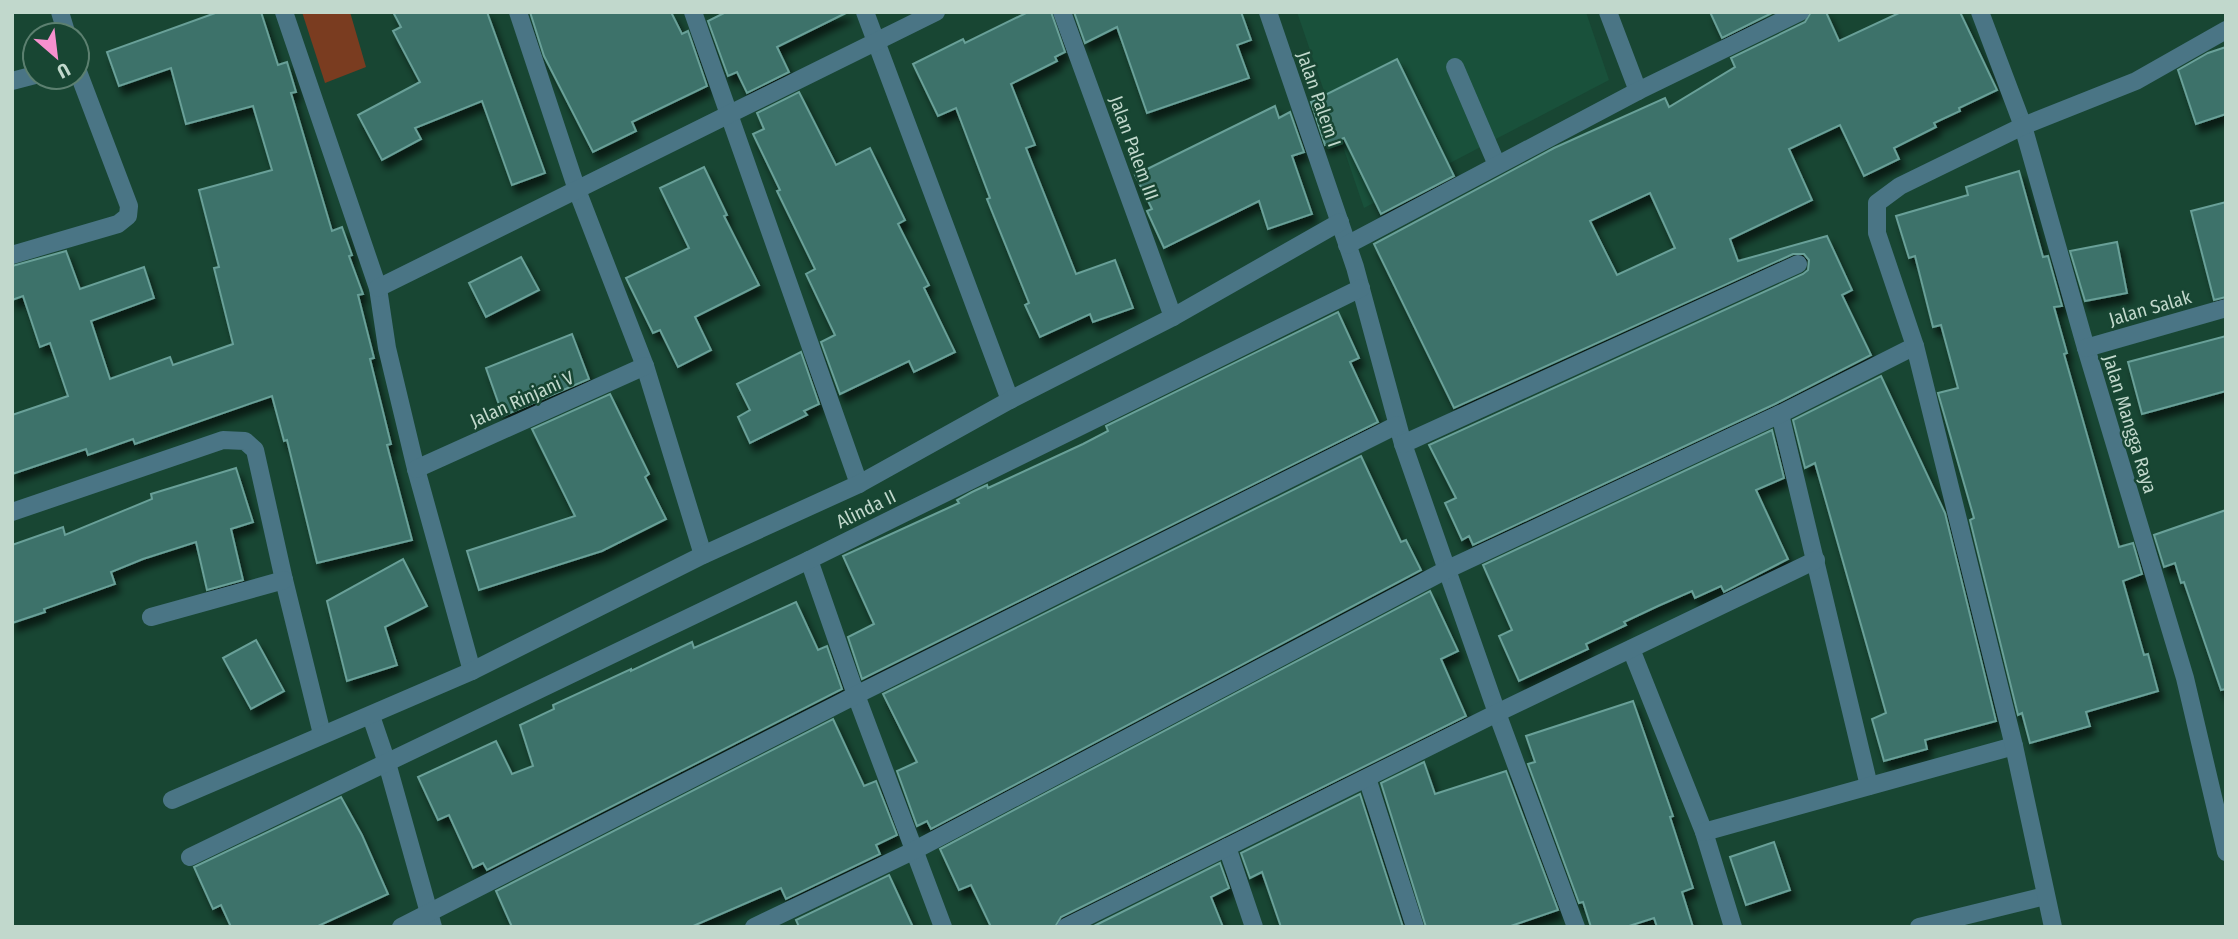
<svg xmlns="http://www.w3.org/2000/svg" width="2238" height="939" font-family="'Fira Sans Condensed',sans-serif">
  <style>
    .built { fill: #19513b }
    .green { fill: #7a3c20 }
    .building { fill: #3c726b; stroke: #69a098; stroke-width: 2; fill-rule: evenodd; filter: url(#shadow) }
    .lines { fill: none; stroke-linecap: round; stroke-linejoin: round }
    .minor { stroke: #4a7585; stroke-width: 18 }
    .labels { text-anchor: middle; dominant-baseline: central; stroke-width: 5; stroke-linejoin: round; paint-order: stroke }
    .street-label { font-size: 19px; fill: #c1d8cc; stroke: #184633 }
  </style>
  <defs>
    <filter id="shadow"><feDropShadow dx="4.5" dy="8" stdDeviation="3.5" flood-color="#0009"/></filter>
  </defs>
  <rect width="100%" height="100%" fill="#184633"/>
  <path class="built" d="M1297 12H1586L1609 80 1364 208Z"/>
  <path class="green" d="M302 12H350L366 67 325 83Z"/>
  <g class="building">
    <path d="M218 12H261L278 65 287 62 296 92 291 93 332 231 342 227 352 255 349 256 363 294 358 295 374 358 370 359 391 444 387 445 412 540 317 563 287 440 284 441 272 396 135 444 133 439 88 455 86 449 12 474V415L68 396 50 343 40 347 23 296 12 300V266L66 251 80 289 144 267 154 298 91 321 110 379 170 357 173 365 233 344 214 268 219 267 199 190 272 170 253 106 186 124 171 68 119 86 107 52Z"/>
    <path d="M393 12H487L545 173 512 185 482 101 415 128 421 139 382 160 358 115 420 82 393 31 401 27Z"/>
    <path d="M530 12H671L682 34 688 31 707 86 632 122 636 131 593 152 544 56Z"/>
    <path d="M726 12H848L777 47 789 72 747 93 737 72 728 76 708 21Z"/>
    <path d="M1028 12H1051L1065 52 1055 57 1057 61 1011 84 1035 145 1026 148 1076 274 1115 260 1133 308 1093 322 1090 314 1040 337 1025 305 1029 303 987 199 990 198 956 108 938 116 913 64 963 39 965 43Z"/>
    <path d="M1074 12H1241L1251 40 1237 45 1249 78 1147 113 1117 27 1085 43Z"/>
    <path d="M1710 12H1774L1722 38Z"/>
    <path d="M1811 12H1826L1839 41 1901 12H1960L1997 90 1959 108 1960 111 1934 123 1936 127 1894 148 1899 159 1864 176 1840 125 1789 149 1812 200 1730 239 1738 261 1827 236 1852 290 1842 295 1871 355 1775 404 1473 545 1469 536 1462 540 1445 503 1456 498 1429 445 1803 274 1808 270 1809 260 1804 254H1793L1454 408 1374 244 1554 148 1665 98 1669 107 1735 67 1731 58 1805 22ZM1650 193 1675 248 1617 275 1590 221Z"/>
    <path d="M2226 47V114L2196 124 2178 70 2208 53Z"/>
    <path d="M1397 59 1454 176 1381 214 1344 138 1325 145 1311 102Z"/>
    <path d="M799 92 836 165 870 148 905 220 898 224 929 285 924 288 955 352 914 372 909 361 840 394 821 342 835 335 806 274 815 269 777 191 780 190 753 134 764 129 757 113Z"/>
    <path d="M1275 106 1279 118 1290 112 1304 152 1292 156 1312 214 1268 229 1259 201 1164 248 1147 211 1152 209 1135 175Z"/>
    <path d="M704 167 727 215 724 216 759 285 695 317 711 350 678 367 660 330 653 333 626 278 689 248 660 188Z"/>
    <path d="M2019 171 2043 257 2048 256 2062 306 2054 307 2067 353 2064 354 2119 547 2133 543 2142 574 2123 581 2144 655 2148 654 2158 691 2086 712 2090 726 2030 743 2022 713 2018 715 1970 520 1974 518 1938 393 1958 388 1941 325 1933 327 1915 256 1909 258 1896 216 1968 195 1966 187Z"/>
    <path d="M2226 202V297L2214 300 2191 211Z"/>
    <path d="M2117 242 2127 293 2085 301 2070 251Z"/>
    <path d="M521 257 539 290 486 317 469 283Z"/>
    <path d="M1338 312 1359 358 1350 362 1378 422 862 679 848 637 874 624 843 556 959 503 957 500 972 492 987 485 988 488 1083 444 1108 431 1106 426Z"/>
    <path d="M572 334 589 379 503 416 486 368Z"/>
    <path d="M2226 336V391L2142 414 2128 362Z"/>
    <path d="M801 352 819 404 804 411 807 415 750 443 738 417 750 410 737 384Z"/>
    <path d="M1881 376 1945 513 1996 721 1925 740 1927 749 1884 761 1872 719 1886 713 1815 463 1805 468 1793 420Z"/>
    <path d="M610 394 649 474 645 477 666 519 602 551 479 590 467 551 575 516 532 429Z"/>
    <path d="M1772 430 1784 478 1756 490 1788 559 1724 592 1721 586 1695 598 1692 591 1658 606 1624 622 1626 625 1586 644 1588 649 1519 681 1499 636 1512 630 1483 565Z"/>
    <path d="M1361 456 1401 542 1406 540 1421 570 931 829 927 821 917 826 897 771 917 762 883 694Z"/>
    <path d="M236 468 253 522 231 529 243 580 207 590 196 542 143 559 111 572 115 584 44 609 45 612 12 623V545L63 527 65 535 152 499 151 494Z"/>
    <path d="M2226 510V689L2221 690 2184 582 2181 583 2175 563 2164 567 2154 535Z"/>
    <path d="M403 559 427 606 385 627 397 665 347 681 327 601Z"/>
    <path d="M1430 591 1458 651 1441 659 1466 716 1061 917 1055 927H991L971 885 959 890 940 849Z"/>
    <path d="M796 602 818 650 827 646 842 689 487 870 483 863 473 868 449 815 438 820 418 777 496 741 512 774 533 766 520 725 554 709 553 705 631 669V671L692 642 694 648Z"/>
    <path d="M256 640 284 691 251 709 223 658Z"/>
    <path d="M1633 701 1673 816 1670 817 1693 888 1682 892 1693 927H1657L1654 918 1626 927H1591L1583 902 1579 903 1528 764 1535 762 1526 736Z"/>
    <path d="M833 719 864 786 876 781 897 835 876 845 880 854 786 899 781 888 691 927H512L496 891Z"/>
    <path d="M1424 762 1435 794 1506 771 1558 910 1508 927H1426L1381 783Z"/>
    <path d="M1360 794 1403 927H1281L1262 872 1250 878 1241 853Z"/>
    <path d="M341 797 362 835 388 894 316 927H231L221 905 213 909 194 867Z"/>
    <path d="M1774 842 1790 890 1746 905 1730 857Z"/>
    <path d="M1220 863 1229 888 1211 897 1223 927H1092Z"/>
    <path d="M889 875 913 927H799L796 920Z"/>
  </g>
  <g class="lines">
    <g class="minor">
      <path d="M60 12 67 35"/>
      <path d="M284 12 378 288 387 348 416 469 472 671"/>
      <path d="M518 12 577 190 645 366 703 555"/>
      <path d="M693 12 859 484"/>
      <path d="M865 12 1010 400"/>
      <path d="M1062 12 1173 317"/>
      <path d="M1268 12 1355 267 1403 444 1497 713 1576 927"/>
      <path d="M1608 12 1638 91"/>
      <path d="M1980 12 2023 126 2086 348 2185 678 2226 852"/>
      <path d="M1455 67 1497 165"/>
      <path d="M12 81 35 75"/>
      <path d="M1347 245 1638 91 1800 12"/>
      <path d="M12 255 118 224 128 216 129 206 77 69"/>
      <path d="M378 288 936 12"/>
      <path d="M2086 348 2226 308"/>
      <path d="M1780 414 1869 786"/>
      <path d="M1403 444 1798 264"/>
      <path d="M416 469 645 366"/>
      <path d="M12 512 223 440 245 441 255 450 284 580 322 734"/>
      <path d="M809 560 856 695 943 927"/>
      <path d="M151 617 284 580"/>
      <path d="M1631 649 1704 832 1733 927"/>
      <path d="M371 716 387 763 433 927"/>
      <path d="M1367 778 1415 927"/>
      <path d="M172 800 472 671 703 555 859 484 1010 400 1173 317 1340 222"/>
      <path d="M1704 832 2014 746"/>
      <path d="M1227 847 1254 927"/>
      <path d="M190 857 809 560 1361 288"/>
      <path d="M401 927 856 695 1397 425"/>
      <path d="M754 927 915 850 1446 570 1780 414 1915 346"/>
      <path d="M1066 927 1497 713 1816 560"/>
      <path d="M1919 927 2045 896"/>
      <path d="M2053 927 2014 746 1915 346 1877 233V203L1900 186 2023 126 2136 81 2226 30"/>
    </g>
  </g>
  <g class="labels">
    <g class="street-label">
      <text transform="translate(1319 99) rotate(71)">Jalan Palem I</text>
      <text transform="translate(1134 148) rotate(70)">Jalan Palem III</text>
      <text transform="translate(2150 308) rotate(-16)">Jalan Salak</text>
      <text transform="translate(522 399) rotate(-24)">Jalan Rinjani V</text>
      <text transform="translate(2130 424) rotate(73)">Jalan Mangga Raya</text>
      <text transform="translate(866 509) rotate(-26)">Alinda II</text>
    </g>
  </g>
  <rect width="2238" height="939" fill="none" stroke="#c1d8cc" stroke-width="28"/>
  <g transform="translate(56 56) rotate(152)"><circle r="33" fill="#184633" stroke="#5c8070" stroke-width="2"/>
  <path d="M0-5L12 26L0 18L-12 26Z" fill="#f790ce"/>
  <text y="-10" font-size="19" font-weight="bold" text-anchor="middle" fill="#c1d8cc">U</text>
  </g>
</svg>
